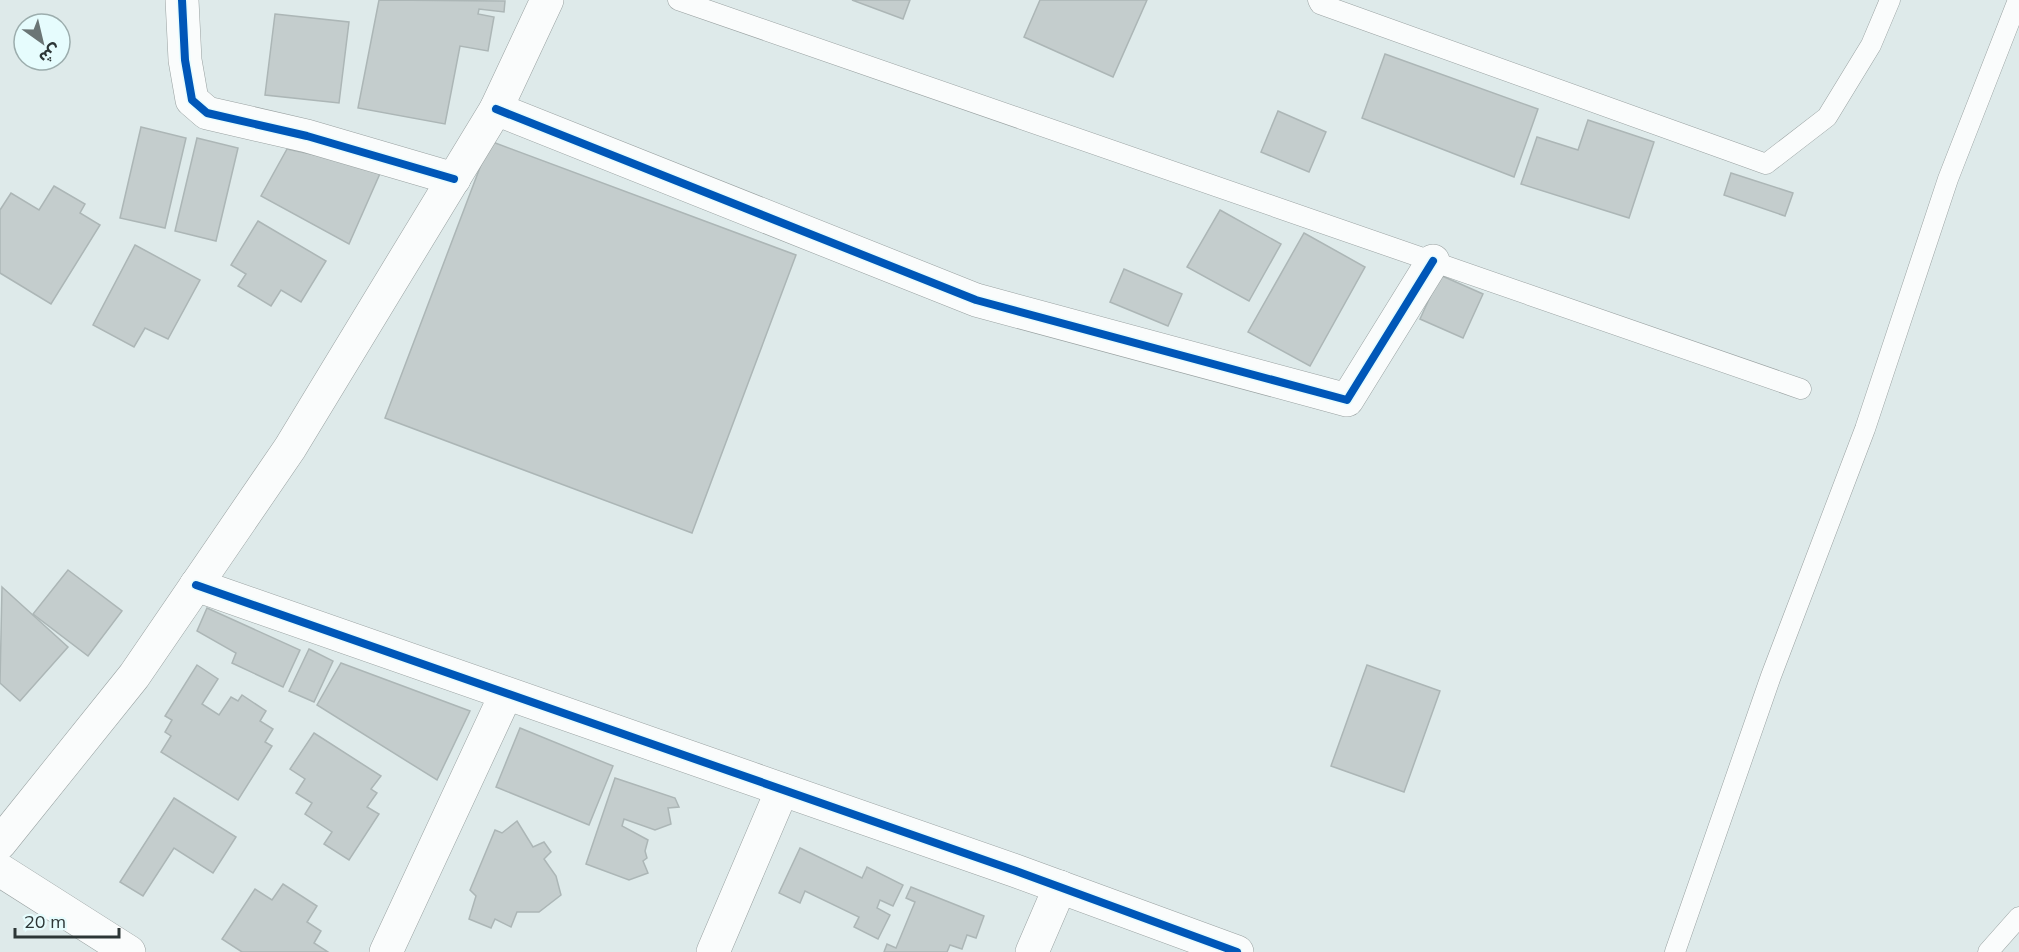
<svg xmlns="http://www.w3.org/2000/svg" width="2019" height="952" font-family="Mulish,'Noto Sans Arabic',sans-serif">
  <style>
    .building { fill: #c4cdcd; stroke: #acb6b6; stroke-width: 1.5 }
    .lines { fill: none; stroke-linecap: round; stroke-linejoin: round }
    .lane-casing { stroke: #99a1a1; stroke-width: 21 }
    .street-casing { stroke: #99a1a1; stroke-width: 34 }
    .secondary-casing { stroke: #99a1a1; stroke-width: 34 }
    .lane { stroke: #fafcfc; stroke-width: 20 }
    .street { stroke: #fafcfc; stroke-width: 33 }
    .secondary { stroke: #fafcfc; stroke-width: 33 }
    .cycleway-casing { stroke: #e6fcfd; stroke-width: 11 }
    .cycleway { stroke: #0057b8; stroke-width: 8 }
  </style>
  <rect width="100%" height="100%" fill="#deeaea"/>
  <g class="building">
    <path d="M379 0 505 1 504 12 479 9 478 14 494 17 488 51 460 46 445 124 358 108Z"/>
    <path d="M852 0H910L903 19Z"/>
    <path d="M1040 0H1147L1113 77 1024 37Z"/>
    <path d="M275 14 349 22 339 103 265 95Z"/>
    <path d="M1385 54 1538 109 1514 177 1362 118Z"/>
    <path d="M1278 111 1326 132 1309 172 1261 152Z"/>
    <path d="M1588 120 1654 142 1629 218 1521 184 1537 137 1578 150Z"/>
    <path d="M141 127 186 138 165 228 120 218Z"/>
    <path d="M197 138 238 148 216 241 175 231Z"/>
    <path d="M490 141 796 255 692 533 385 418Z"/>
    <path d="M287 149 382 169 349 244 261 196Z"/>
    <path d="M1731 173 1793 193 1785 216 1724 195Z"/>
    <path d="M54 186 85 204 80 213 100 225 51 304 0 273V210L11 193 39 210Z"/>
    <path d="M1220 210 1281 244 1249 301 1187 267Z"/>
    <path d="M258 221 326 261 301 302 281 290 271 306 238 286 246 274 231 265Z"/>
    <path d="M1304 233 1365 267 1310 366 1248 332Z"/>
    <path d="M135 245 200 280 168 339 145 328 134 347 93 325Z"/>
    <path d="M1124 269 1182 294 1168 326 1110 302Z"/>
    <path d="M1440 275 1483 294 1463 338 1420 319Z"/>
    <path d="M68 570 122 611 88 656 33 614Z"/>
    <path d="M2 587 68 647 20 701 0 683Z"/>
    <path d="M207 608 300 650 283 687 232 663 236 653 197 631Z"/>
    <path d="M309 649 333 661 314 702 289 691Z"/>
    <path d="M341 663 470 711 437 780 317 705Z"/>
    <path d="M197 665 218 679 202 704 219 715 231 697 238 701 242 695 266 711 260 721 273 729 265 742 272 746 238 800 161 752 171 736 165 732 172 720 165 716Z"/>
    <path d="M1367 665 1440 691 1404 792 1331 766Z"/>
    <path d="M520 728 613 766 589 825 496 787Z"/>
    <path d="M314 733 381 776 371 789 377 793 367 807 379 814 349 860 324 844 332 832 305 814 312 803 296 793 305 779 290 769Z"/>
    <path d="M615 778 675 798 679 807 668 808 671 824 655 830 624 819 622 826 648 840 645 851 647 858 643 861 648 873 629 880 586 864Z"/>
    <path d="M174 798 236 837 213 873 174 848 143 896 120 882Z"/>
    <path d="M517 821 533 847 544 842 551 852 544 859 556 876 561 895 539 912H517L511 927 495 919 491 928 469 919 476 896 470 890 495 830 502 833Z"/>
    <path d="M800 848 862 878 867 867 903 885 893 906 880 900 877 908 890 915 878 939 854 927 859 917 805 891 800 903 779 893Z"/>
    <path d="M283 884 317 906 307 922 321 931 314 943 328 952H242L222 939 255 889 272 900Z"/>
    <path d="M911 887 984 916 976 938 967 935 962 949 950 945 947 952H884L887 944 896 948 915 902 906 898Z"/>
  </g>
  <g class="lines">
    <g class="lane-casing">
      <g id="lane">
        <path d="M678 0 1801 389"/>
        <path d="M1318 0 1320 4 1766 164 1827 117 1871 45 1890 0"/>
        <path d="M1675 952 1771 676 1865 429 1948 179 2018 0"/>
        <path d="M1988 952 2019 917"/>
      </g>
    </g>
    <g class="street-casing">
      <g id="street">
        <path d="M182 0 185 60 192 100 207 113 307 136 454 179"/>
        <path d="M496 109 976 300 1347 400 1433 261"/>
        <path d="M196 585 1016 871 1237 952"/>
        <path d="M0 870 129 952"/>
        <path d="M386 952 506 694"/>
        <path d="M713 952 782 790"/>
        <path d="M1032 952 1060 887"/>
      </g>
    </g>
    <g class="secondary-casing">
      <path id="secondary" d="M0 843 134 676 290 448 496 109 547 0"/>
    </g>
    <use href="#lane" class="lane"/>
    <use href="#street" class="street"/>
    <use href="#secondary" class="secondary"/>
    <g class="cycleway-casing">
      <g id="cycleway">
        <path d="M182 0 185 60 192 100 207 113 307 136 454 179"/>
        <path d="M496 109 976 300 1347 400 1433 261"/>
        <path d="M196 585 1016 871 1237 952"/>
      </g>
    </g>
    <use href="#cycleway" class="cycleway"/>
  </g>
  <g transform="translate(42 42) rotate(146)"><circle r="28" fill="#e6fcfd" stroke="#9cadad" stroke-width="1.5"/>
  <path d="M0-4.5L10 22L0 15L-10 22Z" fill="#6b7575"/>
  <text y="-9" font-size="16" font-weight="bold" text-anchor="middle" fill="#2d3636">ش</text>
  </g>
  <path d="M15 928v9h104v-9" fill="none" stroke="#2d3636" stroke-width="3"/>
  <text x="24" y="928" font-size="18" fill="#2d3636" stroke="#e6fcfd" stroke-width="4.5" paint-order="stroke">20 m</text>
</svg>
